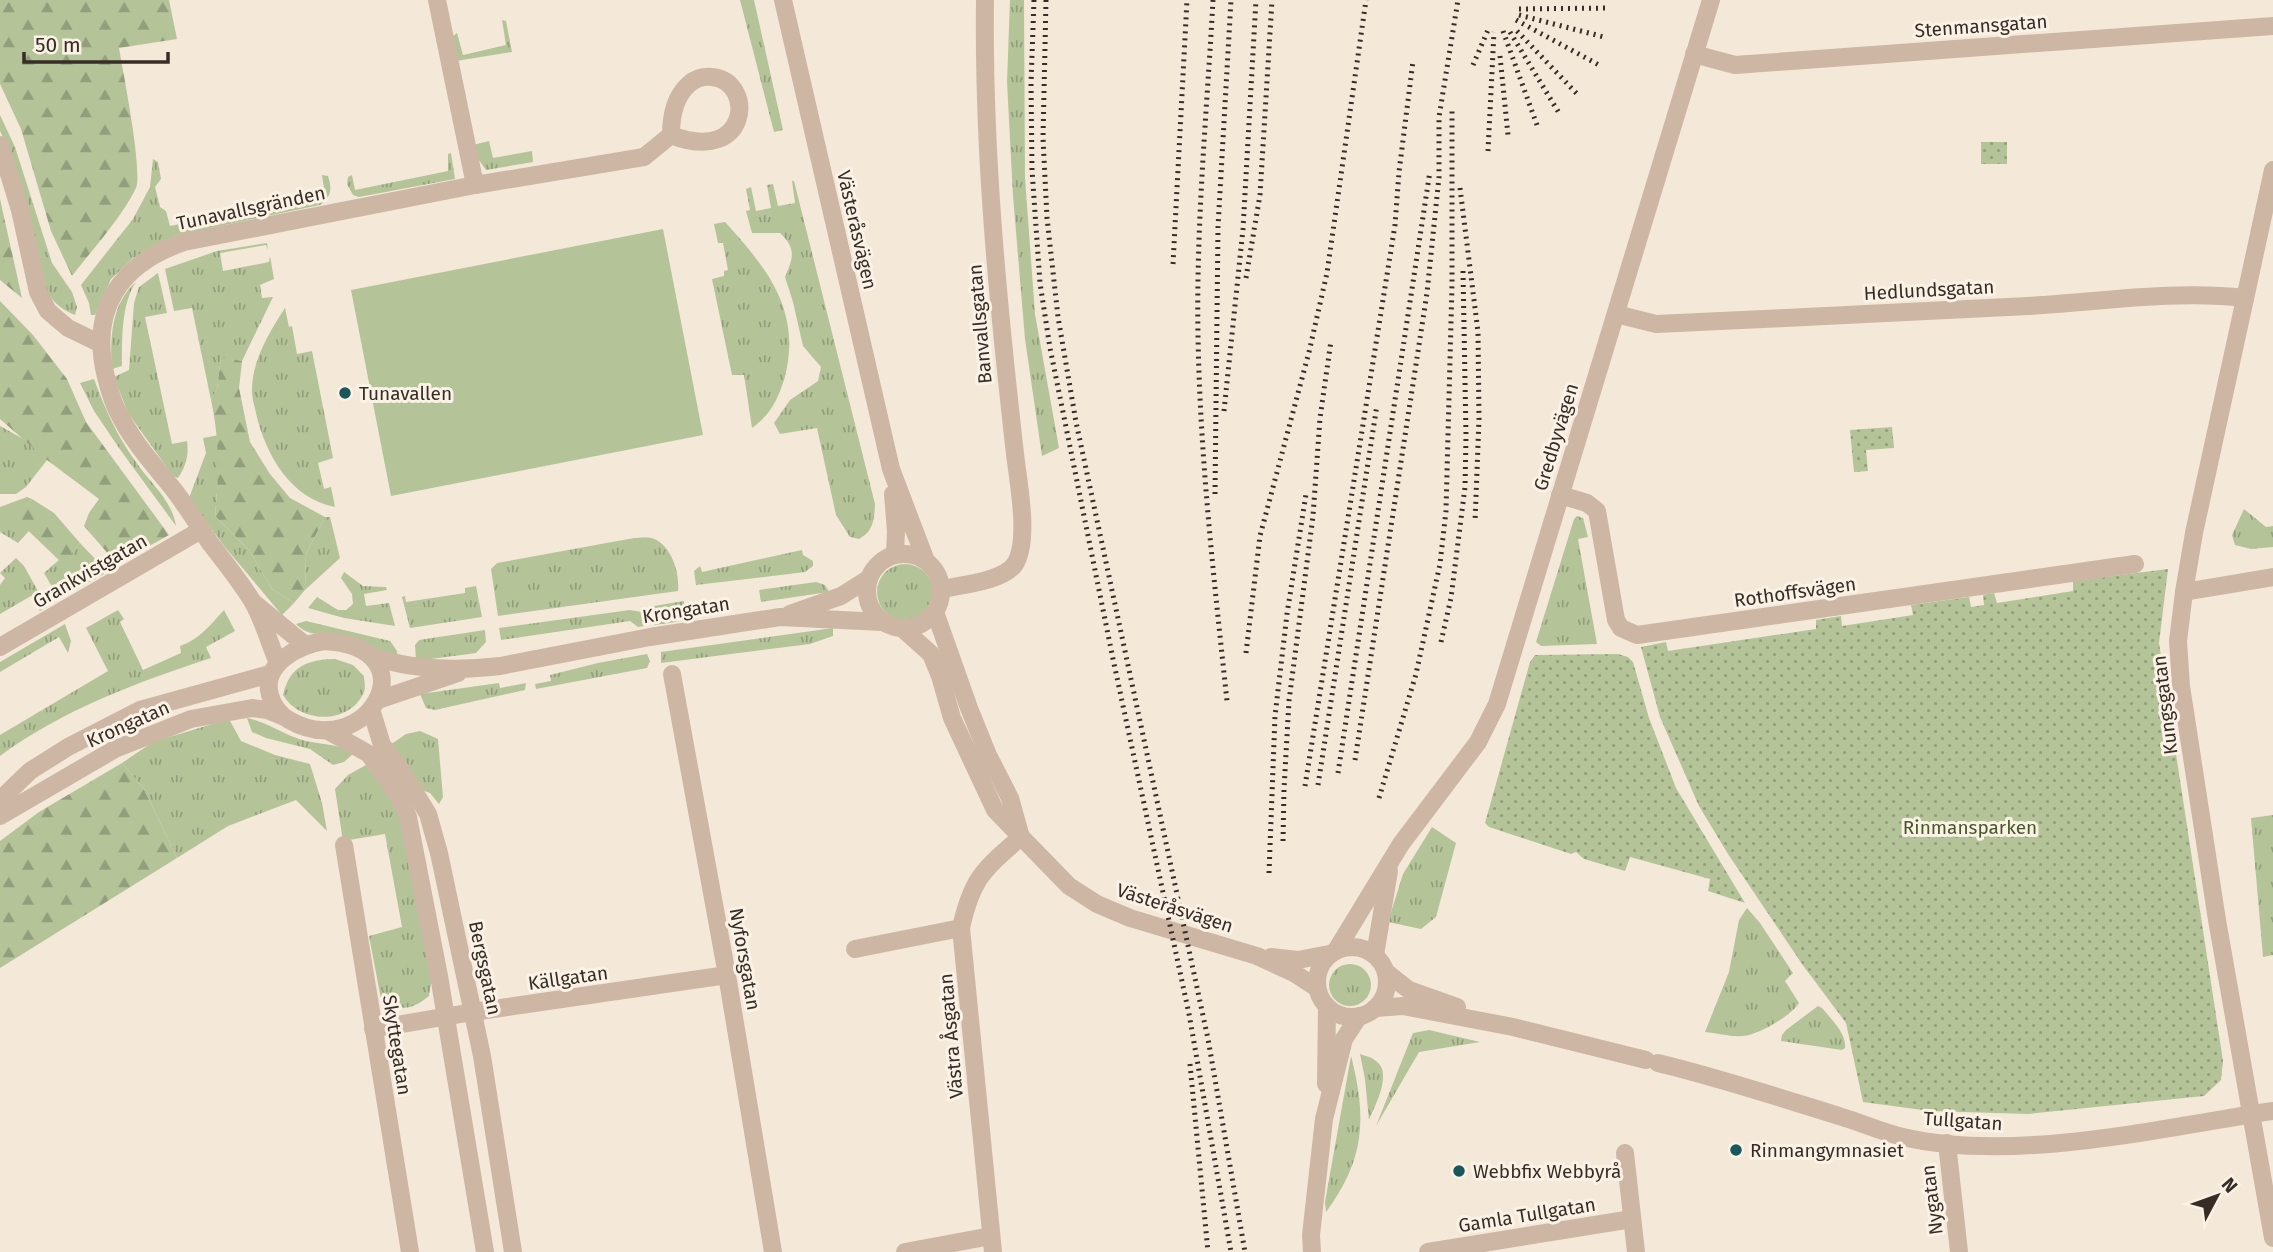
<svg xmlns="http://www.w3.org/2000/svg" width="2273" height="1252" font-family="'Fira Sans',sans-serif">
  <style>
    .grass { fill: url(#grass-tufts) }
    .forest { fill: url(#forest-firs) }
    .park { fill: url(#park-dots) }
    .pitch { fill: #b4c498 }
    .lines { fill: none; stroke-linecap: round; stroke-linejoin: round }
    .minor { stroke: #cdb7a4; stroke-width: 18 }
    .rail { stroke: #372c26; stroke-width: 5; stroke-dasharray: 2 5; stroke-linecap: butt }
    .poi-dot { fill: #18575c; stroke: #fbf2e6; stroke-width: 2.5 }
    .labels { text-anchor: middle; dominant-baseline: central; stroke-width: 6; stroke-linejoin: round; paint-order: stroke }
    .street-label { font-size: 19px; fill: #372c26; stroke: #fbf2e6 }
    .poi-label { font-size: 19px; fill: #372c26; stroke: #fbf2e6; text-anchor: start }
    .park-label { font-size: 19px; fill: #455828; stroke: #fbf2e6 }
  </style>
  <defs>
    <pattern id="grass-tufts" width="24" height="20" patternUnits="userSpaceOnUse" patternTransform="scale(1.75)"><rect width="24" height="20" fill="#b4c498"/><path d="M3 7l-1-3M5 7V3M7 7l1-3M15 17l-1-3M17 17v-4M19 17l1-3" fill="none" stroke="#939f7c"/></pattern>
    <pattern id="forest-firs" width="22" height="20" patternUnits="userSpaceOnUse" patternTransform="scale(1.75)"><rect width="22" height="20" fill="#b4c498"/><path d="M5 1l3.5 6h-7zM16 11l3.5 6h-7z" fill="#939f7c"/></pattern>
    <pattern id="park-dots" width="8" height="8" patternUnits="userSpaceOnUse" patternTransform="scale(1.75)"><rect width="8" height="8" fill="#b4c498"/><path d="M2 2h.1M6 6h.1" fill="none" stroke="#939f7c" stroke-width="1.8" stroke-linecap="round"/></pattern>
  </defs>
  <rect width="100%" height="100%" fill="#f4e8d9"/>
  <g class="grass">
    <path d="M740 0H754L783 130 774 132Z"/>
    <path d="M1010 0H1024L1025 178 1035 314 1059 448 1042 456 1025 339 1013 196 1007 82Z"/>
    <path d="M502 20 506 21 512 52 456 61 451 38 457 33 463 55 506 45Z"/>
    <path d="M0 115 15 147 52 263 72 292 77 307 75 315C59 309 50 299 43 284L9 150 0 131Z"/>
    <path d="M489 141 493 158 532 151 533 162 486 170 474 153 473 145Z"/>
    <path d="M451 153 455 179 359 197 353 195 347 184 348 177 352 175 355 190 448 171V154Z"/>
    <path d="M153 159 158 162 161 179 155 187 160 207 166 211 170 226 255 209 254 203 324 188 322 175 328 176C332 189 332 196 320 205L177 235 153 246 132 259 111 279 95 315H91L89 303 81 285 133 219 150 187Z"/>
    <path d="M792 181H794L875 504C874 519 874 531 859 539L850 537 836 515 817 428 780 434 774 423 790 400 818 381 821 367 803 346 793 302 785 277C793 258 797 249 780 233H752L746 211 750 210 746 189 751 187 756 211 771 208 767 185 773 184 778 206 795 203Z"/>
    <path d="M725 222C768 269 803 313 784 380 777 401 770 415 752 428L744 375H732L712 279 724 276V271L728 270 723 243H718L714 224Z"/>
    <path d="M267 243 268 250 266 245 220 253 223 271 269 262 270 256 274 279 260 285 262 298 273 297 242 361 221 358 217 389 211 400 192 308 174 311 165 269 217 251Z"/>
    <path d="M158 273 167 313 145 317 172 444 187 441C189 455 186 466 178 478L173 476 128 413 114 377 129 370 134 303 139 287Z"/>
    <path d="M136 282C121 304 122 340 122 366L112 369C110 338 111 304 136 282Z"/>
    <path d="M285 308 289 327 292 326 297 354 312 351 333 458 318 463 324 489 331 487 335 507C291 499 265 454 256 413 255 407 252 399 252 392 251 363 269 332 285 308Z"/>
    <path d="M94 379C105 409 117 436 136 462 150 483 172 500 176 526L119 448 94 411 80 383Z"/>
    <path d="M0 426 27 441 47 460 26 487 16 494H0Z"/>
    <path d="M219 435 220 456 215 516 249 550 272 589 294 603 282 615 224 546 189 498 206 453 203 438Z"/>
    <path d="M27 497 32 499 16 518 29 531 18 543 0 532V507Z"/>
    <path d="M2244 509 2266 527 2273 526V547L2251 549 2235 545 2232 535Z"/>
    <path d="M1577 516 1583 518 1588 537 1578 539 1597 644 1541 646 1536 642 1574 519Z"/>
    <path d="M325 517H330L340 558 305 590 306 554Z"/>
    <path d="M634 538C639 538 646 537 651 538 671 543 680 573 678 591L498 616 491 569 497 563Z"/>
    <path d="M80 543 100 564 104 574 59 599 44 573 60 559 63 563Z"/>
    <path d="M802 550 803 555 813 561V566L805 572 696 585 694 571 700 566 702 572Z"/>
    <path d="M16 558 24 566 47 607 40 611 31 596 0 614V585L5 578 0 573Z"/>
    <circle cx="905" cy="592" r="28"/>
    <path d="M344 572 363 586 386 587 387 590 364 594 366 606 389 603 395 626 344 618 308 608 317 597 338 610H346L353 604 352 594 341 578Z"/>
    <path d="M816 582 825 585 829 592 761 602 759 590Z"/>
    <path d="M476 586 482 617 410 628 402 597 405 596 406 602 465 593V588Z"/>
    <path d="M684 601 685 614 676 622 654 625V606Z"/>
    <path d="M118 610 124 619 120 622 143 670 181 653 180 646C199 640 211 624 224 610L235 631 206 647 211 658C138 682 62 710 0 756V735L108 671 86 628Z"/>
    <path d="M630 610 642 612 644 626 638 627 630 621 501 640 499 628Z"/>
    <path d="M306 621 390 641 397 651 398 661C378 652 359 637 337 635 320 633 309 637 296 624Z"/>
    <path d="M65 624 71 641 68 653 59 637 0 672V662Z"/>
    <path d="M833 628V636L810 644 661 663V652Z"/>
    <path d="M485 630 486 642 476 653 416 661 415 645 419 640Z"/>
    <path d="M647 654 650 661 647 668 536 689 535 684 551 681 550 675 598 663Z"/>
    <path d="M335 659 353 665 364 676C364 681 366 687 364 692 350 725 300 724 283 695 290 665 308 660 335 659Z"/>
    <path d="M499 683 500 688 526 683 525 690 435 710 426 708 420 694Z"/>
    <path d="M247 718C266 722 281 733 299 739 318 745 338 743 354 753L344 762 333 765 310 749 266 738 252 732Z"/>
    <path d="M229 719 241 741 275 755 310 764 322 803 327 831 296 800 228 826 177 858 144 789 122 763 153 742Z"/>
    <path d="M420 731 438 739 443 797 439 804 430 793 422 790 390 745 406 734Z"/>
    <path d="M366 765 393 801 409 844 432 977 429 996C410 1011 402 1011 381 999L369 936 402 927 385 834 343 841 335 789 348 775Z"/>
    <path d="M2273 815V955L2263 957 2251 818Z"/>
    <path d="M1432 827 1456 843 1436 917 1421 929 1388 922 1403 874Z"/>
    <path d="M1747 908 1760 923 1793 973 1785 981 1799 1003C1791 1016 1758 1035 1743 1036 1731 1037 1717 1033 1705 1032L1729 972 1739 920Z"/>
    <circle cx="1350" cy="985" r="21"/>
    <path d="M1818 1006 1822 1008C1831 1019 1847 1034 1845 1048L1842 1050 1781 1041 1782 1035 1786 1030Z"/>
    <path d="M1429 1030 1480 1042 1419 1052 1376 1126 1413 1033Z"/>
    <path d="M1360 1054C1365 1056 1372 1057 1376 1061 1393 1073 1375 1105 1369 1120L1365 1079Z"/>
    <path d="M1351 1056C1367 1118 1365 1159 1326 1212L1325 1202Z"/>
  </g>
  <g class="forest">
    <path d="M0 0H169L177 39 119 48C123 72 143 170 136 188 123 216 91 251 72 276L51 231 21 129 0 84Z"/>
    <path d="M0 199 22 298 0 280Z"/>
    <path d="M0 301 33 335 67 379 86 422 169 535 117 564 84 526 89 513 99 499 47 460 0 419Z"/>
    <path d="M221 357 242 361 239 388 250 442 270 474 290 498 325 517 306 554 305 590 294 603 272 589 249 550 215 516C219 473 220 443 211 400L217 389Z"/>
    <path d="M32 499 54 513 80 543 63 564 15 518Z"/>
    <path d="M122 763 144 789 177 858 0 968V841L39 812Z"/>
  </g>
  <g class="park">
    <rect x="1981" y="142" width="26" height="22"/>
    <path d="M1892 427 1894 448 1866 450 1868 471 1854 472 1850 430Z"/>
    <path d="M2168 569 2159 643 2223 1061 2221 1080 2204 1096 2028 1114 1930 1111 1863 1102 1846 1023 1802 964 1728 854 1699 806 1660 717 1641 647 1666 642 1668 651 1816 629V620L1841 616 1842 626 1913 615 1911 605 1969 597 1971 607 1984 605 1983 595 1994 593 1997 603 2073 591V581Z"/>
    <path d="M1618 654 1628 657 1633 662 1649 718 1676 788 1745 903 1708 891 1710 879 1630 857 1625 871 1584 859 1576 852 1571 854 1489 827 1485 823 1530 662 1535 655Z"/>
  </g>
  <path class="pitch" d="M663 229 703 435 391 496 351 290Z"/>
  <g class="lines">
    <g class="minor">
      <path d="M437 0 475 185"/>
      <path d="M783 0 891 469 926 561"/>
      <path d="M1694 54 1735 65 2273 26"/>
      <path d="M0 145 20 210 38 292 48 311 68 328 99 343"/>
      <path d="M2273 170 2194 533 2184 592 2178 641 2181 686 2217 920 2273 1238"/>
      <path d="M1616 314 1656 324C1780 318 1904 313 2028 306 2100 302 2173 290 2245 298"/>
      <path d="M893 494 896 531 895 554"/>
      <path d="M1560 495 1587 503 1597 511 1616 620 1621 628 1637 635 2135 564"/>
      <circle cx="904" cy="591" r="37"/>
      <path d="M942 589C962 585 1004 581 1015 564 1030 540 1018 481 1015 454 998 303 983 152 985 0"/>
      <path d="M2184 592 2273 577"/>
      <path d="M254 603 305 645"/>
      <path d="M935 612 969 708 988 755 1010 798 1020 834"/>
      <path d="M790 614 841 596 868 579"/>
      <path d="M902 628 931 654 940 676 952 718 995 810 1069 886 1097 904 1130 918 1257 956 1294 973 1317 988"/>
      <path d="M324 641C434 647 367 765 289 720 279 714 273 706 270 695 261 664 299 645 324 641Z"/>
      <path d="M0 647 201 530"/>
      <path d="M371 656C412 670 457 671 500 666L650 637 780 617 882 622"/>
      <path d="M278 663C269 643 263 618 251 599 239 580 224 561 210 543 198 525 187 507 174 490 154 465 132 441 118 412 112 401 109 389 106 377 89 309 120 264 184 242L475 185 644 157 671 135C671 117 674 98 688 85 694 79 703 76 712 77 756 81 750 166 671 135"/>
      <path d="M672 674 727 975 773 1252"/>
      <path d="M378 700 458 673"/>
      <path d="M371 709 382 745 401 770 428 814 439 853 482 1056 513 1252"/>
      <path d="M328 731 369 754 398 795 408 817 439 976 485 1252"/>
      <path d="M0 800 30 771 68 747 140 710 270 674"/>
      <path d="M0 816 115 749 191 719 252 708 267 710 282 716"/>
      <path d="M344 845 410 1252"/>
      <circle cx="1352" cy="982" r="35"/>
      <path d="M855 949 961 928"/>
      <path d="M1337 949 1401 844 1478 742 1497 704 1711 0"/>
      <path d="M1375 955 1389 871"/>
      <path d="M1271 957 1298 960 1329 954"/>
      <path d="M1386 972 1409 990 1457 1007"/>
      <path d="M1375 1008 1403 1006 1513 1027 1646 1060"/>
      <path d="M373 1029 473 1012 727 975"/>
      <path d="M1658 1063C1720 1078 1781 1098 1842 1117 1862 1123 1882 1132 1903 1137 2014 1163 2161 1128 2273 1111"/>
      <path d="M1326 1084 1327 1007"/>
      <path d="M1947 1143 1959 1252"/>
      <path d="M1625 1153 1636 1252"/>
      <path d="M905 1252 991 1236"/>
      <path d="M993 1252 961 928C972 878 984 869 1021 837"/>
      <path d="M1312 1252 1311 1235 1324 1119 1344 1039 1359 1016"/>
      <path d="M1428 1252 1632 1219"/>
    </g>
    <g class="rail">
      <path d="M1034 0 1031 83 1032 170 1040 283 1050 348 1113 659 1189 1014 1231 1252"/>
      <path d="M1046 0 1043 138 1047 218 1058 317 1076 422 1208 1039 1245 1252"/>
      <path d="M1213 0C1207 111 1196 223 1198 335 1200 457 1214 580 1227 701"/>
      <path d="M1519 9 1610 8"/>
      <path d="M1519 15 1604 37"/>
      <path d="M1516 20 1599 65"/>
      <path d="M1503 31 1537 125"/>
      <path d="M1517 31 1579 96"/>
      <path d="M1510 32 1559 113"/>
      <path d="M1500 56 1508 135"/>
      <path d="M1473 65 1488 30"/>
      <path d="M1488 151 1494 32"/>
      <path d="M1460 188 1478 332 1479 419 1475 522"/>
      <path d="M1173 264 1187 0"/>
      <path d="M1246 278 1260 195 1272 0"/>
      <path d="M1224 411 1243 229 1256 0"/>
      <path d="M1215 494 1218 227 1231 0"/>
      <path d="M1441 642 1451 598 1465 487 1466 436 1463 271"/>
      <path d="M1246 653 1260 536 1309 352 1327 273 1366 0"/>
      <path d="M1355 760 1427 293 1439 177V117L1458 0"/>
      <path d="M1338 773 1430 171"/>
      <path d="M1318 785 1377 405"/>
      <path d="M1305 786 1395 225 1399 172 1413 61"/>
      <path d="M1379 798 1416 674 1440 564 1446 511 1452 285V111"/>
      <path d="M1283 841 1284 789 1289 701 1313 516 1320 418 1331 341"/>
      <path d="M1269 873 1275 716 1287 614 1306 494"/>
      <path d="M1190 1064 1208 1252"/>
    </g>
  </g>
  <g class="poi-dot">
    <circle cx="345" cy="393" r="7"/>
    <circle cx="1736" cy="1150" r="7"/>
    <circle cx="1459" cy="1171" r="7"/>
  </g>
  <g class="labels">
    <g class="street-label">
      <text transform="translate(1981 26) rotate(-4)">Stenmansgatan</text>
      <text transform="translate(251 208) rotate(-12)">Tunavallsgränden</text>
      <text transform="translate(857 230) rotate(77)">Västeråsvägen</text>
      <text transform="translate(1929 290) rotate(-3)">Hedlundsgatan</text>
      <text transform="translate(980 324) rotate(-95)">Banvallsgatan</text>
      <text transform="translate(1556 437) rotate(-73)">Gredbyvägen</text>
      <text transform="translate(90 571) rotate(-30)">Grankvistgatan</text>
      <text transform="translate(1795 592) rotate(-8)">Rothoffsvägen</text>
      <text transform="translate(686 610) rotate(-9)">Krongatan</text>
      <text transform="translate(2165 705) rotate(-97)">Kungsgatan</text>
      <text transform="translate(128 724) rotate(-24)">Krongatan</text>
      <text transform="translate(1175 908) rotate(18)">Västeråsvägen</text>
      <text transform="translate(745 959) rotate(80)">Nyforsgatan</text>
      <text transform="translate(485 968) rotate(78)">Bergsgatan</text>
      <text transform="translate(568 978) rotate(-8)">Källgatan</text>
      <text transform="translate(951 1036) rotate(-95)">Västra Åsgatan</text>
      <text transform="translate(397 1045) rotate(81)">Skyttegatan</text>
      <text transform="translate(1963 1121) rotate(4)">Tullgatan</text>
      <text transform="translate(1932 1200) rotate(-97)">Nygatan</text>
      <text transform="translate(1527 1215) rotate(-9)">Gamla Tullgatan</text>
    </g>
    <g class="poi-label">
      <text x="359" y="393">Tunavallen</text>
      <text x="1750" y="1150">Rinmangymnasiet</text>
      <text x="1473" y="1171">Webbfix Webbyrå</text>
    </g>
    <g class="park-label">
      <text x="1970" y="827">Rinmansparken</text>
    </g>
  </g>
  <g transform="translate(2217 1196) rotate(49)" stroke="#fbf2e6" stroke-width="5" paint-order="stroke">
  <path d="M0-5L12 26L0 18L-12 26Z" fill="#372c26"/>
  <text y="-10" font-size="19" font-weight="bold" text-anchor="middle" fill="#372c26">N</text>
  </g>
  <path d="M24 52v10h144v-10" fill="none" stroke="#372c26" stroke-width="3.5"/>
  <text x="35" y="52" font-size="21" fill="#372c26" stroke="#fbf2e6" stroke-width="5" paint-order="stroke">50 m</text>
</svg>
